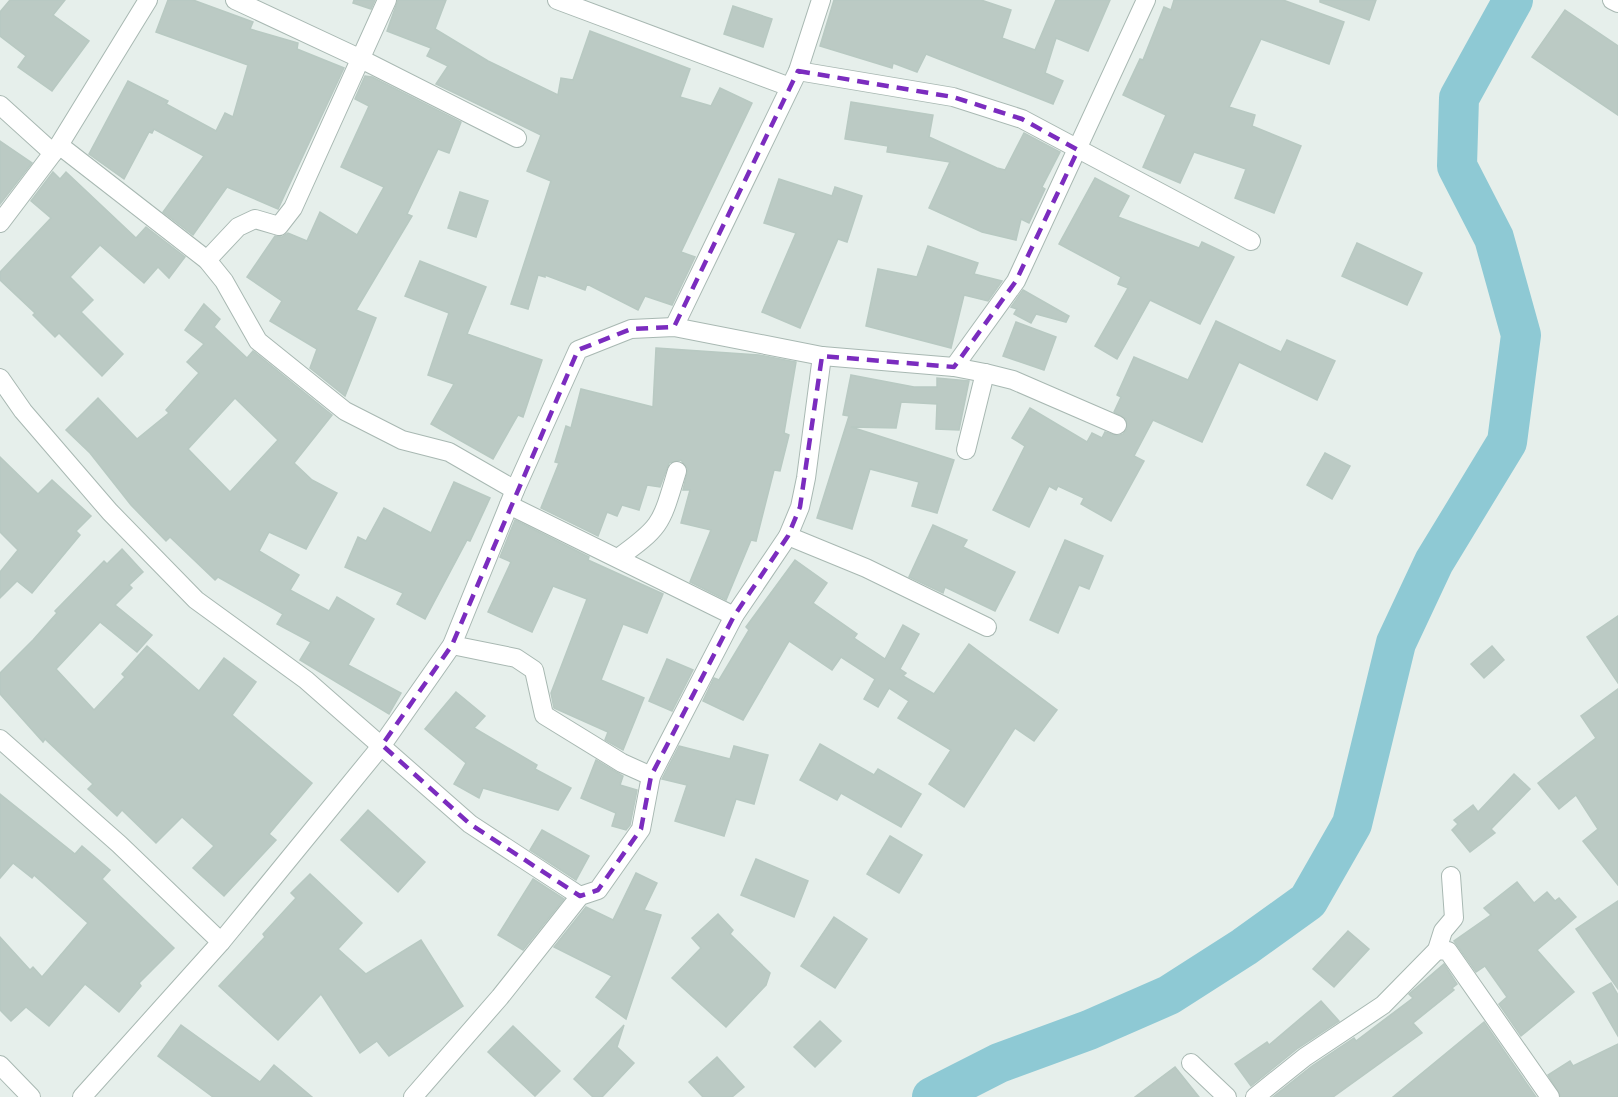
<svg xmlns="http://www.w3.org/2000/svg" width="1618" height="1097" font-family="Cabin,sans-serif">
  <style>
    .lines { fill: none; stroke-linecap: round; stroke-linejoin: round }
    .river { stroke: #8ec9d4; stroke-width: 40 }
    .building { fill: #bbcac4; stroke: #b8c9c2; stroke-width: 1.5; fill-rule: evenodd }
    .street-casing { stroke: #a8b8b2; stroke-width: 20 }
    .street { stroke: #fff; stroke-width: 18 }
    .marked { fill: none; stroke: #7b2cbf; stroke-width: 4.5; stroke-dasharray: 12 8; stroke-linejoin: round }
  </style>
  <rect width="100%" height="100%" fill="#e6efeb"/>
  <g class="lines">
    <path class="river" d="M932 1097 999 1063 1089 1030 1169 995 1244 947 1308 901 1352 824 1396 643 1434 562 1507 442 1521 335 1494 238 1457 166 1459 98 1513 0"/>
  </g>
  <g class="building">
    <path d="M10 0H65L53 15 89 41 52 91 18 67 26 56 0 36V12Z"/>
    <path d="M168 0H193L253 22 250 29 298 43 297 49 344 68 278 209 227 187 193 235 163 212 204 156 154 129 152 133 149 132 124 179 89 154 128 81 168 101 166 104 216 131 225 113 233 117 248 65 156 32Z"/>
    <path d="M354 0H375L371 9 353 3Z"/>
    <path d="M398 0H446L435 29 488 61 558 95 561 78 573 80 590 31 690 69 680 97 711 106 720 88 752 103 681 252 695 257 672 305 645 296 638 310 587 284 585 290 545 275V277L538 275 528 309 511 304 551 181 527 171 541 135 436 84 448 66 427 56 431 48 387 31Z"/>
    <path d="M834 0H981L1011 10 1002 38 1035 50 1056 0H1110L1088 51 1056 38 1045 73 1063 81 1053 104 926 54 917 72 893 63 892 68 820 46Z"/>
    <path d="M1174 0H1283L1344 22 1329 64 1261 39 1229 107 1255 115 1252 126 1301 146 1274 213 1235 198 1246 169 1194 152 1180 183 1143 167 1166 115 1123 95 1140 59 1143 60 1164 7 1171 10Z"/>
    <path d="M1320 0H1376L1369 20 1320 2Z"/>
    <path d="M733 6 772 19 763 47 724 34Z"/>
    <path d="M1565 10 1618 46V115L1532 57Z"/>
    <path d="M365 76 372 77 461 122 449 153 438 149 407 214 412 216 356 310 376 318 345 396 310 368 317 349 270 321 282 301 247 277 275 236 282 237 288 233 307 241 320 212 357 235 384 187 341 167 369 106 355 99Z"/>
    <path d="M851 102 933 115 929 137 997 168 1005 170 1024 133 1060 152 1042 187 1045 189 1029 223 1021 219 1016 240 982 232 929 208 950 162 887 152 888 146 845 139Z"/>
    <path d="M0 141 32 163 0 204Z"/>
    <path d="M53 172 60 179 66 172 136 238 146 227 185 257 169 278 158 267 144 283 100 245 70 277 93 300 81 312 123 354 102 376 59 333 55 337 33 315 35 313 0 280V272L51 218 31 201Z"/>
    <path d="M1095 178 1129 196 1118 217 1199 248 1202 242 1234 257 1200 324 1150 300 1117 359 1095 346 1128 288 1118 284 1121 277 1059 244Z"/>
    <path d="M779 179 832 196 835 187 862 196 847 242 838 239 800 328 762 312 796 233 764 223Z"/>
    <path d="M460 192 488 201 476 237 448 228Z"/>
    <path d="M1357 243 1422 273 1407 305 1342 276Z"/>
    <path d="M928 246 978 263 974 274 1002 281 988 301 964 295 951 348 866 326 878 269 917 277Z"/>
    <path d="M420 261 486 287 467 334 542 360 523 417 518 415 493 459 431 424 454 384 428 375 449 313 405 296Z"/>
    <path d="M1023 290 1069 316 1066 322 1036 314 1031 323 1014 314 1017 309 1011 307Z"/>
    <path d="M204 304 220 319 214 327 247 358 253 351 332 415 294 463 312 480 337 493 306 549 269 532 259 551 299 575 290 590 329 611 337 597 374 619 348 665 401 693 389 714 300 660 311 642 277 624 283 614 218 577 215 580 170 537 166 541 131 505 90 453 66 430 98 398 137 439 169 413 166 410 199 373 187 362 204 344 185 330ZM235 398 278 440 230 492 188 449Z"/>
    <path d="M1216 321 1281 352 1287 340 1335 361 1317 400 1239 362 1202 442 1153 420 1134 456 1144 461 1111 521 1081 504 1084 498 1058 486 1056 490 1049 486 1029 527 993 510 1025 446 1012 438 1030 408 1087 442 1092 433 1102 438 1105 432 1118 436 1123 434 1127 429 1126 419 1114 412 1121 397 1117 395 1134 357 1188 380Z"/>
    <path d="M1016 322 1056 337 1044 370 1003 356Z"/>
    <path d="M656 348 759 355 796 362 784 433 789 435 780 471 774 470 756 541 751 540 726 600 690 582 711 530 681 523 690 490H683L688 469 681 460 669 463 660 487 647 485 639 510 622 505 617 516 607 512 598 536 541 508 559 463 555 462 566 426 571 428 581 389 653 407Z"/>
    <path d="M851 375 914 387H937V378L969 381 959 430 936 429 937 404 901 402 896 428 851 427 954 460 937 513 912 506 919 482 870 469 852 529 817 518 849 416 843 415Z"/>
    <path d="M1325 453 1350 466 1332 499 1307 485Z"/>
    <path d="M0 457 38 494 52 480 91 516 76 531 80 535 32 593 17 581 0 598V572L18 550 0 532Z"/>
    <path d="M454 482 490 498 470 541 467 540 425 619 397 604 403 593 345 567 358 537 366 541 384 508 431 533Z"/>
    <path d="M515 520 589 557 588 560 663 594 647 633 623 624 601 680 644 698 623 750 605 740 608 732 554 708 551 693 587 599 553 586 532 632 488 612 511 562 500 557Z"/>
    <path d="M933 525 967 540 963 547 1015 572 995 611 945 587 943 593 909 577Z"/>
    <path d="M1065 540 1103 556 1089 589 1079 585 1058 633 1030 620Z"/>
    <path d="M122 549 143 572 129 585 132 588 115 605 152 635 137 652 100 622 56 669 94 710 125 677 122 674 147 646 199 691 224 658 256 682 232 715 312 783 269 834 276 840 224 896 193 868 214 846 182 817 156 843 122 810 117 816 88 789 93 784 45 739 43 742 0 694V673L33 640 57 613 55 611 104 561 107 564Z"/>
    <path d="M795 560 827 583 813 603 857 634 854 638 885 659 903 625 919 634 900 669 906 673 903 676 934 694 969 644 1057 710 1034 741 1015 728 964 807 929 784 951 750 898 718 909 701 889 688 878 707 864 699 875 679 841 657 832 670 789 641 743 720 703 701 714 678 719 680 749 630 746 627Z"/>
    <path d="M1618 616V683L1587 637Z"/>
    <path d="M1492 646 1504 660 1484 678 1471 664Z"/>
    <path d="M667 659 693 670 672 711 649 701Z"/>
    <path d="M1618 689V885L1583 841 1598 829 1576 795 1559 809 1538 783 1596 738 1581 716Z"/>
    <path d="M456 692 485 716 474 728 537 765 535 769 571 788 558 810 483 788 479 798 454 784 466 763 425 729Z"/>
    <path d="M820 744 874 775 878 769 921 794 901 827 841 793 837 800 800 780Z"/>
    <path d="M679 746 730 759 734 746 768 755 754 804 736 799 724 836 675 821 687 785 662 779Z"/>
    <path d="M596 760 623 776 620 785 637 790 630 825 626 830 612 826 616 813 581 798Z"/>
    <path d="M1514 774 1530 789 1491 829 1495 833 1470 852 1452 830 1458 824 1454 820 1473 805 1478 812Z"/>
    <path d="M0 794 75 854 82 846 110 870 102 879 174 948 139 983 141 986 119 1012 85 984 49 1026 26 1007 11 1021 0 1010V937L30 970 33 967 42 977 88 923 34 875 32 878 13 863 0 878Z"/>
    <path d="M368 810 425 862 398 892 341 840Z"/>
    <path d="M542 830 589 856 576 880 530 850Z"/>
    <path d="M890 836 922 855 899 893 867 874Z"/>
    <path d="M756 859 808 881 794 917 741 895Z"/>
    <path d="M636 873 657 883 644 910 661 915 626 1019 596 997 612 976 554 947 586 907 613 920Z"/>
    <path d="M310 874 362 923 338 949 366 974 421 940 463 1006 389 1056 377 1041 360 1053 321 994 278 1040 219 986 265 937 263 934 296 898 291 893Z"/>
    <path d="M533 879 564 899 523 950 498 935Z"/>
    <path d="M1517 882 1534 903 1547 892 1555 901 1559 898 1576 917 1537 950 1574 992 1521 1036 1499 1004 1507 997 1485 966 1476 972 1454 941 1491 915 1484 908Z"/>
    <path d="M1618 901V989L1576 929Z"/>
    <path d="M718 914 733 930 730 934 770 973 766 985 726 1027 672 978 701 948 692 938Z"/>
    <path d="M834 917 867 939 835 988 801 966Z"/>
    <path d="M1348 931 1369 949 1334 987 1313 969Z"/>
    <path d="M1444 964 1457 984 1452 988 1454 990 1413 1023 1422 1033 1333 1097H1273L1312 1066 1354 1038 1356 1041 1413 998 1409 994Z"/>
    <path d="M1611 983 1618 995V1036L1593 993Z"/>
    <path d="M1321 1001 1339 1021 1298 1048 1251 1086 1235 1064 1267 1042 1269 1045Z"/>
    <path d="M820 1021 841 1041 815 1067 794 1047Z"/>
    <path d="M1484 1022 1536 1097H1393Z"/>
    <path d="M181 1025 260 1082 274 1065 312 1097H213L158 1056Z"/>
    <path d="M624 1025 617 1047 634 1063 602 1097H593L574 1079Z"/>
    <path d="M513 1026 560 1071 535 1096 488 1052Z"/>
    <path d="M1618 1044V1097H1561L1548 1075 1570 1061 1573 1066Z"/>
    <path d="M717 1057 744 1087 732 1097H703L689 1082Z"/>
    <path d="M1175 1067 1199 1097H1135Z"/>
  </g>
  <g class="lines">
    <g class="street-casing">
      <g id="street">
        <path d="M235 0 359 58 517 138"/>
        <path d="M557 0 790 87"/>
        <path d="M1612 0 1618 3"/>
        <path d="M798 71 953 97 1022 119 1251 241"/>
        <path d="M0 105 53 153"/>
        <path d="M59 145 207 260 224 281 258 341 345 411 402 440 449 452 515 490"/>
        <path d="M0 223 59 145 148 0"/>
        <path d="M207 260 238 227 255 219 279 226 293 208 387 0"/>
        <path d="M674 327 798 71 821 0"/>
        <path d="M954 367 1016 281 1146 0"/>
        <path d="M0 378 23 411 110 512 196 600 306 680 470 824 580 896"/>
        <path d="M966 450 985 373"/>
        <path d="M509 505 734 616"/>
        <path d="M788 536 866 568 987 627"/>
        <path d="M618 558C663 526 661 523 677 471"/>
        <path d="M452 645 516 658 534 670 544 715 622 763 651 776"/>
        <path d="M0 739 119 844 221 942"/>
        <path d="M1437 950 1448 951 1550 1097"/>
        <path d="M1191 1063 1227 1097"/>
        <path d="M0 1065 31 1097"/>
        <path d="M82 1097 221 942 382 745 452 645 515 490 578 350 631 329 674 327 822 356 954 367 985 373 1013 380 1117 425"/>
        <path d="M413 1097 500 997 580 896 598 890 641 829 651 776 734 616 788 536 800 507 806 478 822 356"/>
        <path d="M1255 1097 1305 1057 1383 1005 1437 950 1443 931 1454 918 1451 876"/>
      </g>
    </g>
    <use href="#street" class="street"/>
  </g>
  <path class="marked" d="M798 71 953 97 1022 119 1078 150 1016 281 954 367 822 356 800 507 788 536 734 616 651 776 641 829 598 890 580 896 470 824 382 745 452 645 578 350 631 329 674 327Z"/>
</svg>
